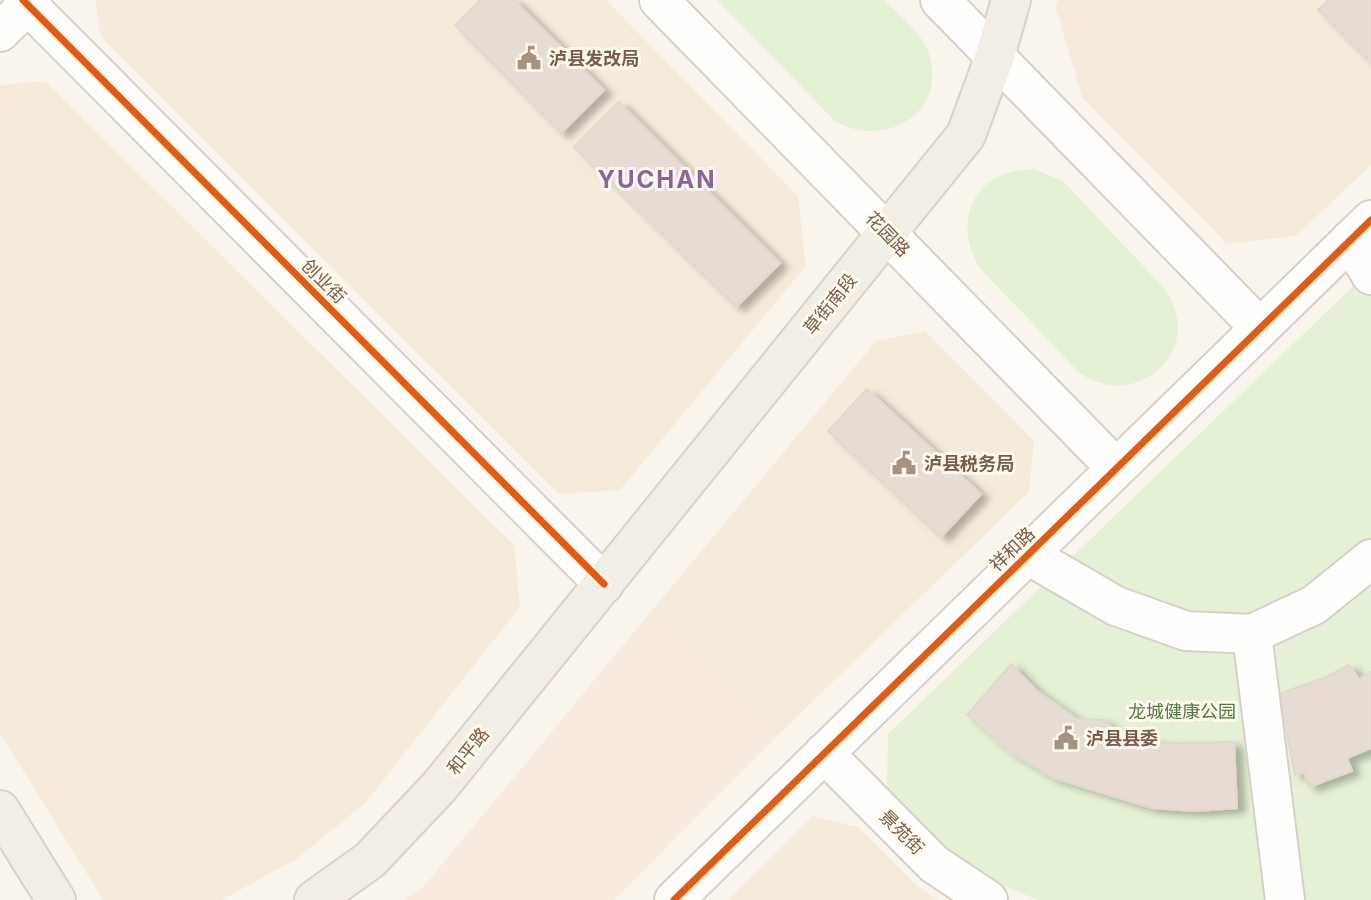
<svg xmlns="http://www.w3.org/2000/svg" width="1371" height="900" font-family="Inter,'Noto Sans SC',sans-serif">
  <style>
    .residential { fill: #f6ebdb }
    .commercial { fill: #f9eadf }
    .green { fill: #e4f1d5 }
    .building { fill: #e6dcd3; stroke: #e3d8cd; stroke-width: 2; filter: url(#shadow) }
    .lines { fill: none; stroke-linecap: round; stroke-linejoin: round }
    .minor-casing { stroke: #d8d0c8; stroke-width: 42 }
    .major-casing { stroke: #dad1c8; stroke-width: 42 }
    .minor { stroke: #fefefc; stroke-width: 38 }
    .major { stroke: #f3eee5; stroke-width: 38 }
    .cycleway-casing { stroke: #fff9ee; stroke-width: 11 }
    .cycleway { stroke: #e8590c; stroke-width: 7 }
    .labels { text-anchor: middle; dominant-baseline: central; stroke-width: 6; stroke-linejoin: round; paint-order: stroke }
    .poi-label { font-size: 18px; font-weight: bold; fill: #7b5b47; stroke: #fff9ee; text-anchor: start }
    .street-label { font-size: 18px; fill: #7b5b47; stroke: #fff9ee }
    .park-label { font-size: 18px; fill: #4c7c3b; stroke: #fff9ee }
    .district-label { font-size: 24px; font-weight: bold; letter-spacing: 2px; fill: #8d629f; stroke: #fff9ee }
  </style>
  <defs>
    <filter id="shadow"><feDropShadow dx="8" dy="4.5" stdDeviation="3.5" flood-color="#0004"/></filter>
  </defs>
  <rect width="100%" height="100%" fill="#f9f5ec"/>
  <g class="residential">
    <path d="M95 0H606L798 196 806 266 620 490 559 494 101 37Z"/>
    <path d="M1058 0H1371V165L1296 236 1227 244 1082 97 1056 8Z"/>
    <path d="M45 81 514 545 520 607 366 802 298 858 222 900H103L0 733V85Z"/>
    <path d="M925 331 1034 441 1029 492 776 737 644 620 876 341Z"/>
    <path d="M813 816 858 827 917 886 938 900H728Z"/>
  </g>
  <path class="commercial" d="M644 620 776 737 614 900H404L425 885Z"/>
  <g class="green">
    <path d="M717 0H884C899 15 919 30 927 49 952 110 886 151 835 121Z"/>
    <path d="M1034 169 1063 181 1165 289C1178 309 1183 332 1171 354 1153 385 1114 395 1083 375 1071 366 1060 352 1049 341 1026 316 1002 292 979 267 951 217 976 170 1034 169Z"/>
    <path d="M1371 269V900H1037L1003 885 942 845 887 789 888 734Z"/>
  </g>
  <g class="building">
    <path d="M480 0H514L604 90 561 133 455 25Z"/>
    <path d="M1328 0H1371V63L1318 10Z"/>
    <path d="M619 102 780 263 736 307 574 147Z"/>
    <path d="M867 389 981 494 941 537 828 431Z"/>
    <path d="M1011 664 1036 690 1077 719 1103 720 1121 735 1171 743 1234 742 1237 808 1196 811 1152 808 1054 778 1010 752 967 715Z"/>
    <path d="M1349 665 1359 679 1371 672V748L1347 758 1352 771 1309 787 1304 772 1295 775 1279 694 1324 678Z"/>
  </g>
  <g class="lines">
    <g class="minor-casing">
      <g id="minor">
        <path d="M23 0 604 584"/>
        <path d="M659 0 1116 468"/>
        <path d="M940 0 1260 328"/>
        <path d="M0 32 32 0"/>
        <path d="M1350 240 1371 275"/>
        <path d="M1028 555 1116 606 1186 631 1252 634 1314 605 1371 559"/>
        <path d="M1252 634 1285 900"/>
        <path d="M824 753 934 864 988 900"/>
        <path d="M674 900 1371 220"/>
      </g>
    </g>
    <g class="major-casing">
      <g id="major">
        <path d="M0 810 56 900"/>
        <path d="M314 900 370 860 439 787 966 135 995 56 1011 0"/>
      </g>
    </g>
    <use href="#minor" class="minor"/>
    <use href="#major" class="major"/>
    <g class="cycleway-casing">
      <g id="cycleway">
        <path d="M23 0 604 584"/>
        <path d="M674 900 1371 220"/>
      </g>
    </g>
    <use href="#cycleway" class="cycleway"/>
  </g>
  <defs>
    <g id="civic-bare" transform="scale(1.89)"><path d="M-.6-6.5H3V-4.5H.6V-3L4-1V1h2V6H-6V1h2V-1L-.6-3ZM-1.2 2.5V6h2.4V2.5Z" fill="#a79181" stroke="#fff9ee" stroke-width="2.5" paint-order="stroke"/></g>
  </defs>
  <g fill-rule="evenodd">
    <use href="#civic-bare" x="529" y="58"/>
    <use href="#civic-bare" x="904" y="463"/>
    <use href="#civic-bare" x="1066" y="738"/>
  </g>
  <g class="labels">
    <g class="poi-label">
      <text x="549" y="58">泸县发改局</text>
      <text x="924" y="463">泸县税务局</text>
      <text x="1086" y="738">泸县县委</text>
    </g>
    <g class="street-label">
      <text transform="translate(888 234) rotate(46)">花园路</text>
      <text transform="translate(324 281) rotate(45)">创业街</text>
      <text transform="translate(830 304) rotate(-51)">草街南段</text>
      <text transform="translate(1012 549) rotate(-44)">祥和路</text>
      <text transform="translate(468 751) rotate(-51)">和平路</text>
      <text transform="translate(902 832) rotate(45)">景苑街</text>
    </g>
    <g class="park-label">
      <text x="1182" y="711">龙城健康公园</text>
    </g>
    <g class="district-label">
      <text x="657" y="179">YUCHAN</text>
    </g>
  </g>
</svg>
